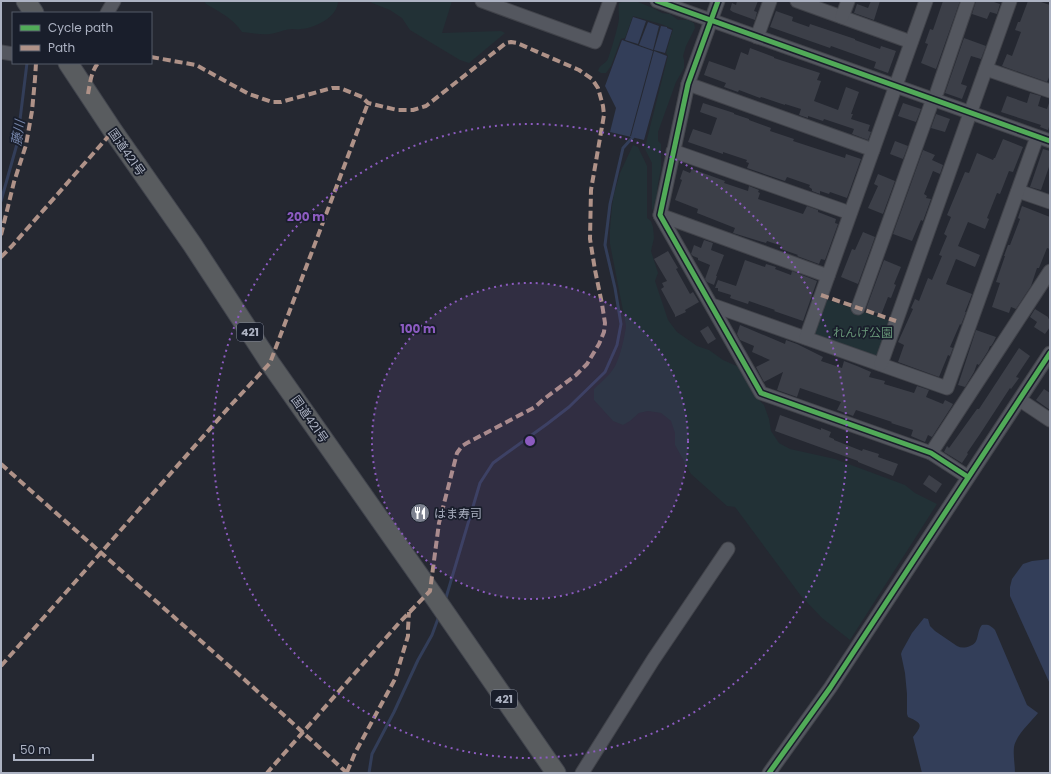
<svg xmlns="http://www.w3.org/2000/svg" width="1051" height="774" font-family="Poppins,'Noto Sans JP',sans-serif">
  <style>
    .green { fill: #223136 }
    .water { fill: #333e59 }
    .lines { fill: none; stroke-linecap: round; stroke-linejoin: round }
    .stream { stroke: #333e59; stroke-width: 3 }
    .building { fill: #3c3f48 }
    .minor-casing { stroke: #41434a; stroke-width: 15 }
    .highway-casing { stroke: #41444d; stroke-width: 21 }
    .minor { stroke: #54575f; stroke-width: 13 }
    .highway { stroke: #595c5f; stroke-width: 19 }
    .quiet { stroke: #af9288; stroke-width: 4; stroke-dasharray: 8 4; stroke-linecap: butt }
    .cycleway-casing { stroke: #191e2b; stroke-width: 8 }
    .cycleway { stroke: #51ab58; stroke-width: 5 }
    .ring { fill: none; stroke: #8c5bc0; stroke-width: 2; stroke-dasharray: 2 4 }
    .labels { text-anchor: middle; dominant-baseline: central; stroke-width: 3.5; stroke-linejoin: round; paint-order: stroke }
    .shield { fill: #191e2b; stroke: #818695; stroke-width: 1 }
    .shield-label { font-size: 11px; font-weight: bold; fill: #adb3c3 }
    .street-label { font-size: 12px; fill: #adb3c3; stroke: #191e2b }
    .park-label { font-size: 12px; fill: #669376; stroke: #191e2b }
    .poi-label { font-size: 12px; fill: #adb3c3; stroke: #191e2b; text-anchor: start }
    .water-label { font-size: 13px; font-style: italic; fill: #7686ab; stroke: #191e2b }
    .centre { fill: #8c5bc0; stroke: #191e2b; stroke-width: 2 }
    .ring-label { font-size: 12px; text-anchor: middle; font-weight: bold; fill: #8c5bc0; stroke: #191e2b; stroke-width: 3.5; stroke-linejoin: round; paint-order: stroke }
  </style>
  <rect width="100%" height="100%" fill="#252831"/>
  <g class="green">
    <path d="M204 1H338C338 17 315 28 301 29 298 30 295 29 292 29 285 29 278 33 270 34 261 35 251 33 242 32 232 18 220 12 206 4Z"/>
    <path d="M370 1H452L442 33 501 31 505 33 469 63 460 60 410 30 402 18 390 10 372 3Z"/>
    <path d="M624 1 638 2 653 8 662 13 670 14 678 20H688L694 23 695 28 686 46 683 56 684 60V68L676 82 658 132V141L661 144V168L658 184 656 206 652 210V163L645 149 647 139 668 56 666 53 673 29 661 24 633 16 625 38 621 39 611 66 606 73H601L598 71C599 65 605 64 608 59 611 51 618 27 619 19 619 13 618 8 619 3Z"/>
    <path d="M633 145 638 147 647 166V218L651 221 653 227 654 238 651 251 658 273 655 281 668 320 677 332 697 346 709 350 723 360 739 367 757 398 764 405 769 419 771 431 779 443 790 449 835 459 905 485 915 493 937 504 850 640 822 618 801 596 735 507 727 506 691 474 675 445V433L671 421 661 413 648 411 639 413 630 421 623 425 613 421 594 400V389C601 382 610 375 615 366 621 354 624 339 626 326L610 244V229L612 206 614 194 620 173Z"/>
    <path d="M825 299 891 321 878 356 875 357 816 336 814 334Z"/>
  </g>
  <g class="water">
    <path d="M633 17 646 21 638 44 625 40Z"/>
    <path d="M648 22 659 26 653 50 639 45Z"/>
    <path d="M661 26 667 27V28L672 30 665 53 654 50Z"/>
    <path d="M622 40 653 51 630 136H631L654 51 667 56 644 140 610 132 616 108 605 86Z"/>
    <path d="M1050 559V684L1010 596V587L1012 579 1023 564 1032 561Z"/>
    <path d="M924 618 928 619 930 626 935 631 957 646C961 648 965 648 970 646 980 643 976 632 982 625 989 624 991 626 995 630L1027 705 1038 713C1031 722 1016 735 1014 747 1013 756 1015 765 1015 773H922L913 737C923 725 922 723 908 717L907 714V694L905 673 901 654 902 651 912 633Z"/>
  </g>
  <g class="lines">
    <g class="stream">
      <path d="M1 201 17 144 27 63"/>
      <path d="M445 601 480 483 493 463 547 424 569 407 605 372 617 345 621 324 615 288 605 245 610 204 623 148 633 137 634 134"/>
      <path d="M369 773 372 754 394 712 418 660 432 635 439 616"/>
    </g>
  </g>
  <g class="building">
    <path d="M737 1H758L754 11 757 12 755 20 733 12 730 10 732 3 736 5Z"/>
    <path d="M871 1H880L874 20 854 13 857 4 868 8Z"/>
    <path d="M943 1H960L936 69 921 63 928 44 925 43 930 29 933 30Z"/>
    <path d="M976 1H991L1000 4 997 14 990 12 987 19 972 14Z"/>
    <path d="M1028 1H1038L1050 5V75L1047 82 1002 66 1007 54 1012 56 1021 32 1015 30 1018 22H1020Z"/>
    <path d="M776 11 793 17 792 21 809 27 810 24 855 39V40L880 49 881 46 896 51 888 73 874 68 876 62 831 46 830 48 770 27Z"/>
    <path d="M964 38 986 46 981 59 971 56 961 84 967 86 962 99 945 93Z"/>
    <path d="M750 48 774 57V58L820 73 817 80 821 81 814 101 838 110 846 87 859 92 851 114H853L851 119 870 125 868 131 871 132 868 140 852 134 854 129 824 119 823 121 808 116V118L799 115 801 109 785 104V105L761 97 760 98 739 90 738 92 724 87 726 83 704 75 709 61 735 70 741 52 748 55Z"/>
    <path d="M1030 93 1041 96 1038 106 1047 109 1049 103H1050V128L1049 127 1048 130 1040 127 1041 125 1001 112 1007 96 1027 103Z"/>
    <path d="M703 103 734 113V114L749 119V120L771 128 770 131 794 139 793 141 845 158 846 154 861 159 847 198 830 192 829 194 820 191V194L812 191V189L809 187 810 185 787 177 785 181 747 168 749 163 746 162 747 160 723 152V154L688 142 693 129 711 135 717 118 700 112Z"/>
    <path d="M903 103 921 109 916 122 898 116Z"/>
    <path d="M936 114 950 119 945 132 931 128Z"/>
    <path d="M1003 139 1023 147 1013 172 1009 171 1000 194 997 193 987 218 989 219 985 229 968 222 958 246 980 255 975 267 956 259 946 284 972 294 965 312H966L961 325 960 324 950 347 953 348 950 356 948 355 939 377 898 362 904 345 898 342 913 309 911 308 915 299 919 301 928 278 932 280 942 256 939 255 947 236 944 234 951 217 947 215 965 172 969 173 977 153 993 160 994 158H995Z"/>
    <path d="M895 141 908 146 903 159 890 154Z"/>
    <path d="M1043 149 1050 151V164L1041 190 1030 187Z"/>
    <path d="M923 150 935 155 932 160 943 165 940 174 933 171 924 194 927 196 926 198 931 199 923 221 921 220 912 241 893 234Z"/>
    <path d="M692 169 725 181 724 183 748 191 749 186 759 190 758 192 760 193 758 199 803 214 807 206 818 210V212L836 219 835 223 838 224 825 260 821 259 819 264 797 256 798 255 781 249 782 246 767 241 766 243 733 233 735 228 697 213 698 209 675 200 682 180 680 179 683 170 690 173Z"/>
    <path d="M878 174 895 181 883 214 868 208 878 186 874 184Z"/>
    <path d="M1022 206 1050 217V249L1047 248 1039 268H1037L1031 286 1016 309 1011 307 1009 313 992 307 1000 283 996 282 1005 256H1004L1008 245H1010L1020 219 1018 218Z"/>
    <path d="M863 232 875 237 858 284 841 277 852 249 855 250Z"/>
    <path d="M704 240 713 243 711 250 724 255 716 276H717L714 285 707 282 705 279 710 265 698 260V258L693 256 691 254 694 245 701 248Z"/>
    <path d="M668 251 678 268 676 269 690 294 693 292 699 302 685 310 686 312 675 317V315L661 289 664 287 662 283 667 281 654 259Z"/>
    <path d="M745 260 765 267 766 264 776 267 775 269 791 275 792 271 817 281 803 321 774 311 775 310 749 301 748 304 730 298 731 295 718 291V288H715L718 280 736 286Z"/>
    <path d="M884 260 901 267 894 284 896 285 891 298 888 297 881 315 866 309Z"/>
    <path d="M1035 309 1048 317V318L1050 320V327L1045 334 1034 327 1037 322 1030 317Z"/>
    <path d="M740 325 785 344 786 340 797 344 823 357 821 361 842 368 844 361 857 366 871 372 869 377 885 381 884 384 914 393 917 386 929 390 926 397 943 404 945 400 953 404 952 406 932 437 928 435 925 442 911 436 913 430 891 423 892 422 856 410 853 416 837 410 841 402 800 388 797 397 777 390 783 372 764 382 756 367 770 360 752 352 754 346 740 340 737 334Z"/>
    <path d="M708 326 716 339 708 344 700 331Z"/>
    <path d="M976 330 996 337 993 343 991 346H990L988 351 979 365 977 364 974 372 965 387 958 385Z"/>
    <path d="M1019 348 1030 356 1016 377 1019 378 1011 389 1010 388 980 434 967 453 968 454 962 463 944 452 947 446 949 448 977 409H979Z"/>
    <path d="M1044 389 1050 393V410L1036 400Z"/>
    <path d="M780 415 821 430V428L831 432 829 437 834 439V440L862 451 863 449 879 454 878 457 898 464 893 476 858 462V461L775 431Z"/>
    <path d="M929 475 942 484 936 493 923 484Z"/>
  </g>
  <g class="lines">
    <g class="minor-casing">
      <g id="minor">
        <path d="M482 1 595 42 610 1"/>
        <path d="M657 1 1050 141"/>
        <path d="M718 1 688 84 660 215 761 393 931 453 968 477"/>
        <path d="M797 1 911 42"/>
        <path d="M107 13 114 1"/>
        <path d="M842 17 848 1"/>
        <path d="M757 37 770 1"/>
        <path d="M1 52 13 54"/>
        <path d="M986 69 1050 91"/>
        <path d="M688 84 873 150"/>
        <path d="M937 92 968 1"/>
        <path d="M673 151 850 213"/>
        <path d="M1018 191 1050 202"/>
        <path d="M660 215 828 276"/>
        <path d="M712 305 947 388 1037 137"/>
        <path d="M858 308 933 99"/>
        <path d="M806 338 926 1"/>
        <path d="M881 364 1010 1"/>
        <path d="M1020 400 1050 420"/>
        <path d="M931 453 1050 271"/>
        <path d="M582 773 653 660 728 549"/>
        <path d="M769 773 830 688 1050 353"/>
      </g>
    </g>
    <g class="highway-casing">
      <g id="highway">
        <path d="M26 1 34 13"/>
        <path d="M68 63 113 131 192 244 270 363 435 598 556 773"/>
      </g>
    </g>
    <use href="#minor" class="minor"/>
    <use href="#highway" class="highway"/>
    <g class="quiet">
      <path d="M151 57 196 65 249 94 272 102H281L332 88H340L362 97 368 103 397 110H413L426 106 506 43 511 42 517 43 579 70 592 79 598 88 603 106 604 115 591 190 590 239 595 270 602 304 605 323 604 332 599 344 587 364 576 375 544 399 535 407 467 443 462 446 457 453 439 523 430 591 399 623 267 773"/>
      <path d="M88 94C90 83 91 72 98 63"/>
      <path d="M1 235 14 182 26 145 32 111 35 79 36 63"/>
      <path d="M1 257 12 246 113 131"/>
      <path d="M821 295 896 321"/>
      <path d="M1 464C116 567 234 668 347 773"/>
      <path d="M1 666 231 405 270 363 368 103"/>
      <path d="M347 772 355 753 395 679 408 636V629L409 612"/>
    </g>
    <g class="cycleway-casing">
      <g id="cycleway">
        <path d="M657 1 1050 141"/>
        <path d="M718 1 688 84 660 215 761 393 931 453 968 477"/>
        <path d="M769 773 830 688 1050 353"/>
      </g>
    </g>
    <use href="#cycleway" class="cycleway"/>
  </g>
  <circle cx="530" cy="441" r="158" fill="#8c5bc0" fill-opacity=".12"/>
  <g class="ring">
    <circle cx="530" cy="441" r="158"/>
    <circle cx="530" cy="441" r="317"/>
  </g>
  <defs>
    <g id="restaurant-disc" transform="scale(1)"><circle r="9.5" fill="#7d8290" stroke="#191e2b"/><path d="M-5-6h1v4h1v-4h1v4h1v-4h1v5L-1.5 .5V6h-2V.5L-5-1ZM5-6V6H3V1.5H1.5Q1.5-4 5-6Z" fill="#fff"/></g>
  </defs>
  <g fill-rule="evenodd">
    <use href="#restaurant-disc" x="420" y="513"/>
  </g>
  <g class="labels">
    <g class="shield">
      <rect x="237" y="323" width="26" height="18" rx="3"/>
      <rect x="491" y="690" width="26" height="18" rx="3"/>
    </g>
    <g class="shield-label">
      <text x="250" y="332">421</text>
      <text x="504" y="699">421</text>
    </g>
    <g class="street-label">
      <text transform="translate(127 152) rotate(55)">国道421号</text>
      <text transform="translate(310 419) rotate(55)">国道421号</text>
    </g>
    <g class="park-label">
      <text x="863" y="332">れんげ公園</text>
    </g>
    <g class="poi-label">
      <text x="434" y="513">はま寿司</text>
    </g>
    <g class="water-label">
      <text transform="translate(18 133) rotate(-81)">藤川</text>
    </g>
  </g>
  <circle cx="530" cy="441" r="6" class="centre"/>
  <g class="ring-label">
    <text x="306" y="221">200 m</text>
    <text x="418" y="333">100 m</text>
  </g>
  <rect width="1051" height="774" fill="none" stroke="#adb3c3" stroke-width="4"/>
  <rect x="12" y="12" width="140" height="52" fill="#191e2b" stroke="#545a68"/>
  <rect x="20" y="25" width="20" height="6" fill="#51ab58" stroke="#545a68"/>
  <text x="48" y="32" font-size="12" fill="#adb3c3">Cycle path</text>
  <rect x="20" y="45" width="20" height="6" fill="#af9288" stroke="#545a68"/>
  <text x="48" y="52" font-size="12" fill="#adb3c3">Path</text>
  <path d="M14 754v6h79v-6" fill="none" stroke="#adb3c3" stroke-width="2"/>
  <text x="20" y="754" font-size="12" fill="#adb3c3" stroke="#191e2b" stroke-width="3" paint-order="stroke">50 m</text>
</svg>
